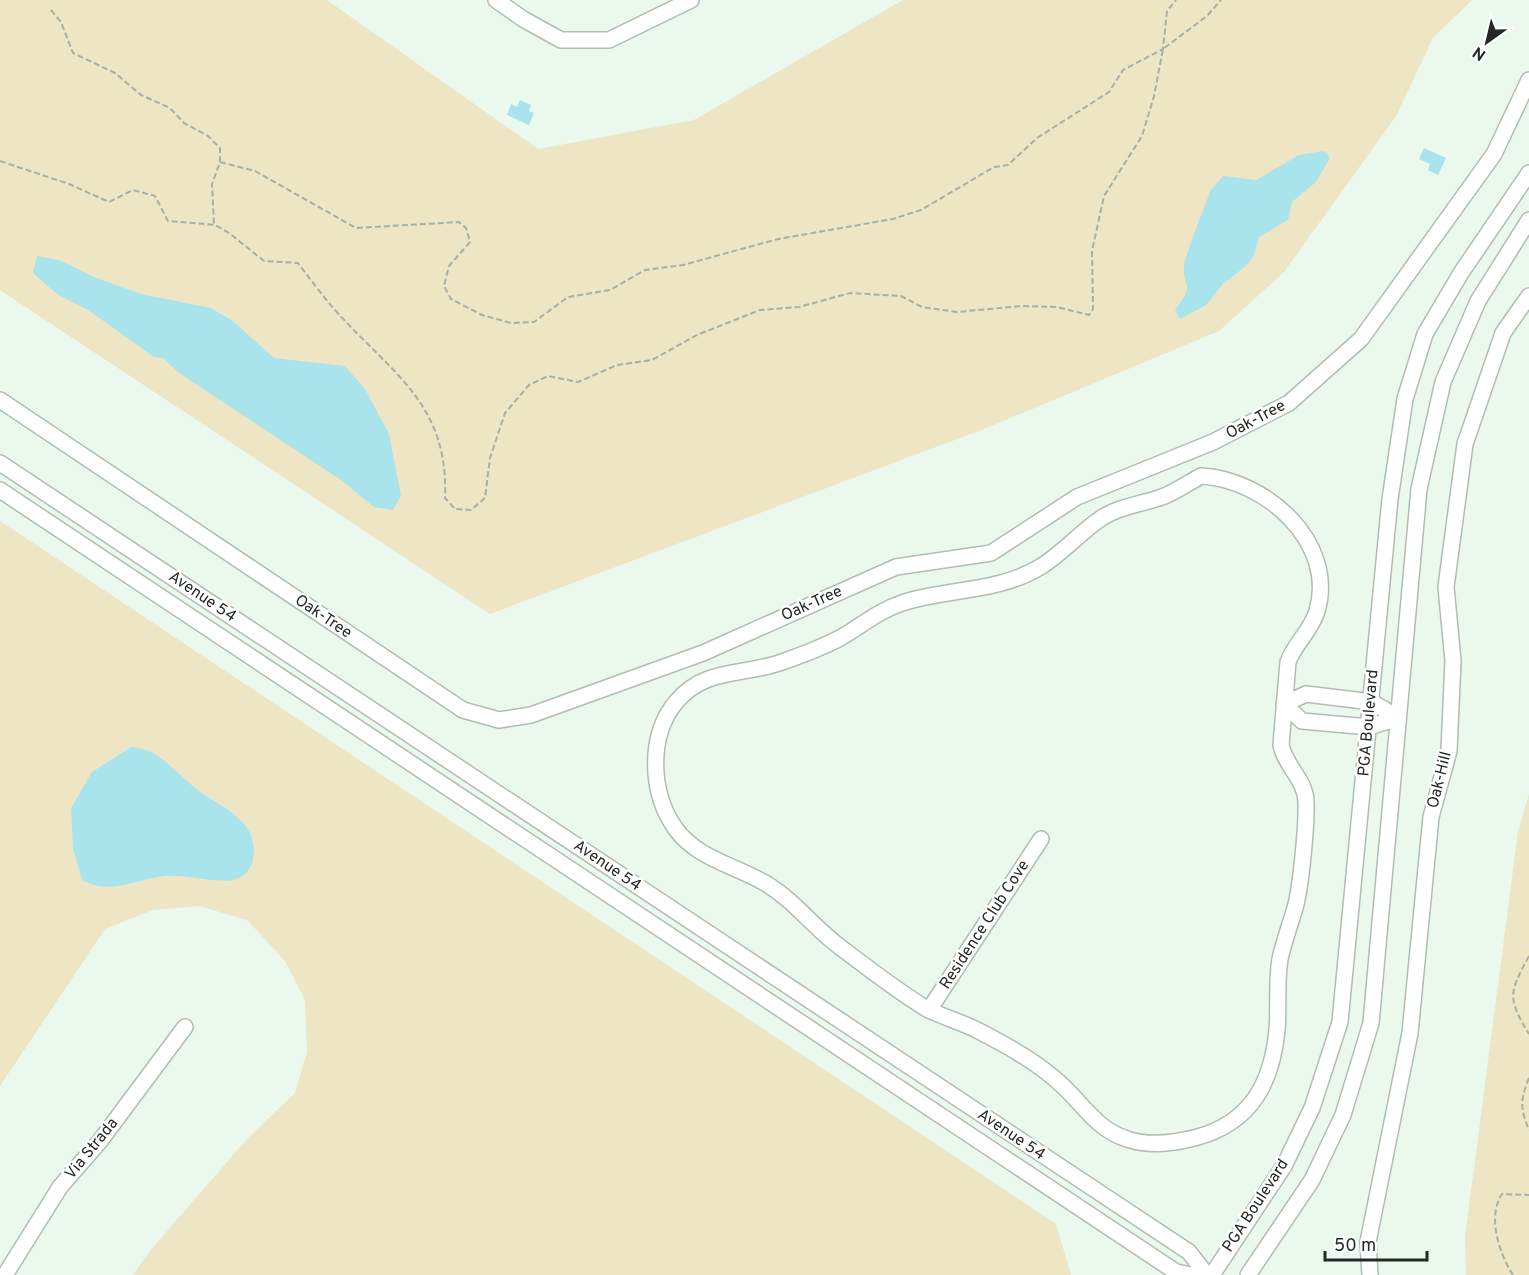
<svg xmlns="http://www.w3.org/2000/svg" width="1529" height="1275" font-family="Overpass,sans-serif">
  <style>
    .green { fill: #eee5c4 }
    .water { fill: #a9e4ec }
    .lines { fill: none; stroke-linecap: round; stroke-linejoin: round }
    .minor-casing { stroke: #b0bdb2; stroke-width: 18 }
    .path { stroke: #a5b0a7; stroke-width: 2; stroke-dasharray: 6 3; stroke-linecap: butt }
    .minor { stroke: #fff; stroke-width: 15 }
    .labels { text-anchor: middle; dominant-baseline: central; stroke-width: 5; stroke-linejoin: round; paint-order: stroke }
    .street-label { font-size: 16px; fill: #242925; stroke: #fff }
  </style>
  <rect width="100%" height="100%" fill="#eaf8ed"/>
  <g class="green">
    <path d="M0 0H327L538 149 694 120 903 0H1472L1433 38 1396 116 1284 272 1219 331 984 429 490 614 0 290Z"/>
    <path d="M0 521 1056 1224 1071 1275H133L149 1252 246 1140 295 1093 307 1052 305 1000 285 961 247 920 199 906 153 910 105 929 0 1086Z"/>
    <path d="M1529 794V1275H1466L1465 1237 1518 832Z"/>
  </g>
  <g class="water">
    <path d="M520 100 531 105 529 111 534 113 529 125 507 115 511 104 517 107Z"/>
    <path d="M1424 148 1446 158 1438 175 1428 170 1430 164 1419 159Z"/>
    <path d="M1324 151 1330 158 1316 182 1292 202 1288 220 1259 237 1254 255 1247 265 1223 284 1206 305 1180 319 1175 310C1197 281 1182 291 1184 264 1184 260 1209 194 1211 190 1215 185 1219 181 1223 176L1256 180 1299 155Z"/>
    <path d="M37 256 59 260 94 277 141 294 211 308 233 321 274 358 345 366 365 389 389 434 401 496 393 510 374 507 341 480 179 373 163 358 154 357 88 310 57 294 33 273Z"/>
    <path d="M131 747C159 749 173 770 194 787 219 808 260 818 253 859 252 867 245 876 237 879 223 885 185 874 165 876 136 879 110 896 82 880L73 848 71 808 92 772Z"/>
  </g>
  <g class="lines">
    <g class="minor-casing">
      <g id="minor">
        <path d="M496 0 523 19 561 40H609L691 0"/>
        <path d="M0 400 463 710 499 720 531 715 703 653 896 567 991 553 1077 497 1213 442 1289 403 1361 339 1494 154 1529 80"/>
        <path d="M0 463 1189 1252 1207 1275"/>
        <path d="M1201 476C1265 479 1337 542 1317 611 1311 631 1295 643 1288 662L1281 745C1285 766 1305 779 1306 801 1307 823 1301 887 1295 908 1290 925 1284 941 1280 959 1276 983 1279 1007 1277 1030 1272 1083 1251 1122 1198 1137 1175 1143 1150 1147 1127 1139 1099 1130 1086 1109 1066 1089 1041 1064 1008 1046 977 1030 961 1022 943 1017 927 1009 897 991 868 968 840 947 813 927 794 900 765 883 734 865 696 858 675 828 650 792 648 736 676 702 705 667 744 676 782 662 802 655 821 648 840 638 863 625 876 612 902 603 947 588 997 593 1040 567 1062 554 1080 532 1103 517 1121 506 1142 504 1162 497 1175 492 1188 483 1201 476Z"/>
        <path d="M0 490 1176 1272 1192 1275"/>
        <path d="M1306 694 1372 702 1398 718 1369 727 1302 721 1284 704Z"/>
        <path d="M929 1010 1041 839"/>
        <path d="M5 1275 60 1187 100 1141 185 1027"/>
        <path d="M1212 1275 1284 1166 1312 1108 1340 1022 1390 499 1405 399 1425 334 1461 273 1529 173"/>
        <path d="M1248 1275 1312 1180 1343 1115 1371 1023 1419 489 1443 382 1478 301 1529 220"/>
        <path d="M1370 1275 1368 1242 1410 1033 1431 817 1449 751 1453 661 1446 587 1465 444 1503 333 1529 296"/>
      </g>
    </g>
    <g class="path">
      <path d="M51 10 61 22 73 53 115 73 141 95 170 108 184 123 208 136 220 148V162L212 184 214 224"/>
      <path d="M0 161 69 184 109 202 133 190 155 196 168 221 215 225 229 233 264 261 298 263C310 279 322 295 335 310 391 373 449 403 445 498L455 509 471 510 485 498 490 458 505 413 529 385 548 376 578 382 617 365 652 360 697 335 760 310 799 307 850 293 901 296 922 307 957 312 1022 306 1057 307 1089 315 1093 309 1092 251 1104 196 1142 136 1154 96 1163 49 1207 16 1221 0"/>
      <path d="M220 162 255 171 356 228 459 222 466 228 470 242 449 266 444 286 451 299 482 315 511 323 534 322 568 297 610 290 645 270 683 265 778 239 893 219 921 210 994 167 1008 165 1037 138 1109 92 1123 70 1163 49 1167 11 1176 0"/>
      <path d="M1529 956C1509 993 1507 998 1529 1034"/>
      <path d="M1529 1078C1520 1100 1520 1108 1529 1130"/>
      <path d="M1513 1275C1499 1253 1487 1217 1502 1194L1529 1195"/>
    </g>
    <use href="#minor" class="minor"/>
  </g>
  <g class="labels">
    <g class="street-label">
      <text transform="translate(1256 420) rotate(-28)">Oak-Tree</text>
      <text transform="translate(202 597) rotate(34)">Avenue 54</text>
      <text transform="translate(812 604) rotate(-24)">Oak-Tree</text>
      <text transform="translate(323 617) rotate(34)">Oak-Tree</text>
      <text transform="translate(1369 723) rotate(-85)">PGA Boulevard</text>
      <text transform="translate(1440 780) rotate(-76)">Oak-Hill</text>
      <text transform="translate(607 866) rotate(34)">Avenue 54</text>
      <text transform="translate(985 925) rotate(-57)">Residence Club Cove</text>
      <text transform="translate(1011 1135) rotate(34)">Avenue 54</text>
      <text transform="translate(92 1149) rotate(-51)">Via Strada</text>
      <text transform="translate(1256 1206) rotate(-57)">PGA Boulevard</text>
    </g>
  </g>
  <g transform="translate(1487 42) rotate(214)" stroke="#ffffff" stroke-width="4.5" paint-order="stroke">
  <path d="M0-4.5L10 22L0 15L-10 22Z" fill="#242925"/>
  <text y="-9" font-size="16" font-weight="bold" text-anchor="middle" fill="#242925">N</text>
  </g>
  <path d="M1325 1251v9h102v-9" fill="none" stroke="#242925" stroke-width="3"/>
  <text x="1334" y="1251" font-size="18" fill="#242925" stroke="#ffffff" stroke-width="4.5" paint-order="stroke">50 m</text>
</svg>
